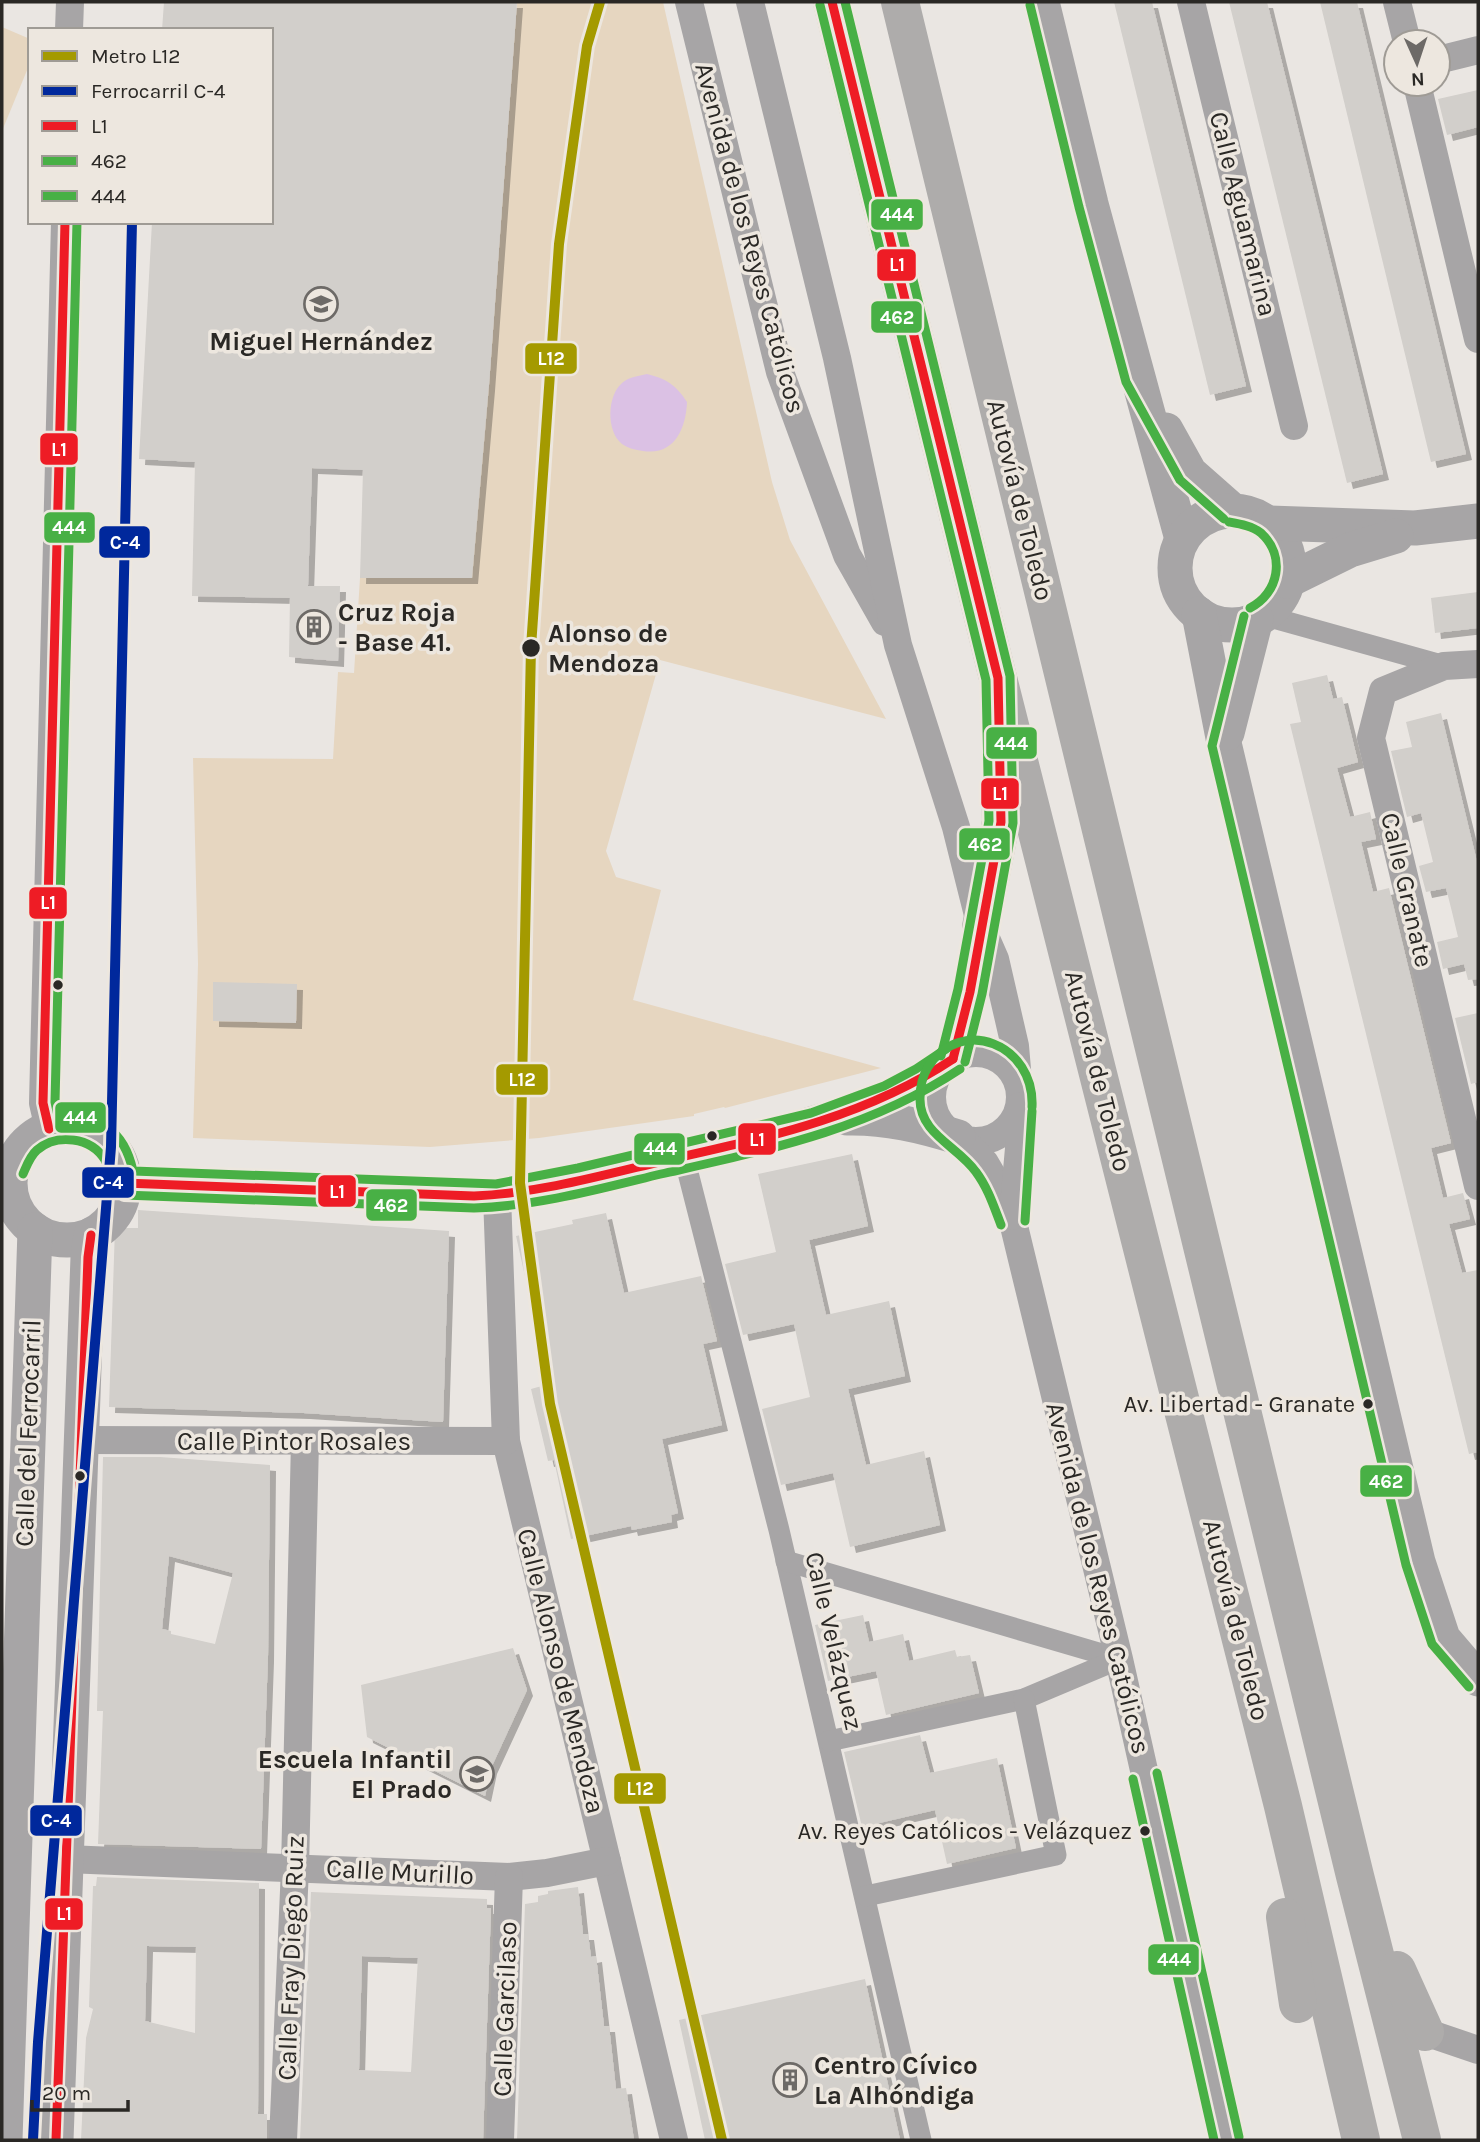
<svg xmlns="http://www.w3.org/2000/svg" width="1480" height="2142" font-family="Karla,sans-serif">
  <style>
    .green { fill: #e6d6c0 }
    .water { fill: #dbc1e4 }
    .building { fill: #d2cfcb; fill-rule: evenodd; filter: url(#shadow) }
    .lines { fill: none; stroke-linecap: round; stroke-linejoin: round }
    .pedestrian { stroke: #a7a5a6; stroke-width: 21 }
    .minor { stroke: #a7a5a6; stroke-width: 28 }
    .tertiary { stroke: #a7a5a6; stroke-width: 35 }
    .motorway { stroke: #aeacab; stroke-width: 38 }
    .bus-1-casing { stroke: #ede7df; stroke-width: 14 }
    .bus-2-casing { stroke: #ede7df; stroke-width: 14 }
    .bus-3-casing { stroke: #ede7df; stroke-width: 14 }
    .bus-1 { stroke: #ee1c25; stroke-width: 9 }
    .bus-2 { stroke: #48b045; stroke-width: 9 }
    .bus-3 { stroke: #48b045; stroke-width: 9 }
    .rail-1-casing { stroke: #ede7df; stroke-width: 16 }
    .rail-1 { stroke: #00289c; stroke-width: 10 }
    .metro-1-casing { stroke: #ede7df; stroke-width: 16 }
    .metro-1 { stroke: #a49a00; stroke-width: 10 }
    .stop-dot { fill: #2a2825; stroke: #ede7df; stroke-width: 2.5 }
    .labels { text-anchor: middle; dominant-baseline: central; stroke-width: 7; stroke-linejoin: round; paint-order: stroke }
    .bus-label { font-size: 24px; fill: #2a2825; stroke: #ede7df; text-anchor: end }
    .street-label { font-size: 26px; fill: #2a2825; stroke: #ede7df }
    .poi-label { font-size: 26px; font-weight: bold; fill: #2a2825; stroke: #ede7df; text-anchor: start }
    .stop-label { font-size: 26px; font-weight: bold; fill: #2a2825; stroke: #ede7df; text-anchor: start }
    .line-badge { stroke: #ede7df; stroke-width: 2.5 }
    .badge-label { font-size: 19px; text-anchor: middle; font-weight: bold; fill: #fff }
  </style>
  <defs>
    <filter id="shadow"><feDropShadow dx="6" dy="6" stdDeviation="0" flood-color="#0004"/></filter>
  </defs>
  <rect width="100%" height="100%" fill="#eae6e2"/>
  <g class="green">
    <path d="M517 2H663L772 482 790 540 886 719 660 660 606 851 616 877 661 890 633 1000 881 1068 725 1108 724 1107 694 1114V1116L539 1138 430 1147 193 1138 198 964 193 758 333 759 338 672 354 673 360 578H439L489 385Z"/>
    <path d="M2 27 30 39V63L2 131Z"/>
  </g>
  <path class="water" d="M647 374C667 379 676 385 687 402 686 429 674 456 643 451 635 450 628 448 622 444 606 431 607 396 622 383 629 377 638 376 647 374Z"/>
  <g class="building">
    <path d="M164 2H517L489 385 472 578H360L363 470 312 468 308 586H340L338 661 289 657 290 598 192 596 195 462 139 459 152 222H271V30H162Z"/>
    <path d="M1114 2H1152L1246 386 1210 395Z"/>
    <path d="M1229 2H1267L1383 474 1347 483Z"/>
    <path d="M1320 2H1357L1466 454 1431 462Z"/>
    <path d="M1478 90V127L1447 135 1438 99Z"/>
    <path d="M1478 592V628L1435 633 1431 598Z"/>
    <path d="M1327 675 1333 699 1342 697 1358 762 1337 768 1350 817 1370 812 1376 839 1361 842 1373 892 1389 888 1451 1143 1431 1148 1443 1198 1463 1193 1470 1219 1449 1224 1462 1273 1478 1270V1452L1469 1454 1290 724 1301 722 1292 683Z"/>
    <path d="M1441 713 1478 866V979L1468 980 1464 964 1443 969 1437 942 1458 937 1452 912 1446 888 1426 892 1419 866 1433 862 1421 813 1407 817 1391 751 1412 747 1406 722Z"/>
    <path d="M213 982 297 984 296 1023 213 1021Z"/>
    <path d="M1478 1013V1082L1471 1084 1455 1018Z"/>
    <path d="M852 1154 868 1226 809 1240 826 1315 889 1301 905 1376 848 1389 866 1465 924 1451 940 1525 850 1547 833 1473 781 1485 762 1409 810 1397 794 1324 743 1335 725 1264 776 1252 758 1174Z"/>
    <path d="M138 1210 449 1231 443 1422 304 1413 109 1407 115 1228H138Z"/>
    <path d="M606 1213 624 1293 701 1276 717 1341 703 1344 722 1425 662 1439 678 1513 671 1515 672 1522 632 1530 631 1526 571 1539 554 1460 548 1461 531 1389 549 1384 516 1236 573 1224 572 1220Z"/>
    <path d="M103 1457H160L270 1465 268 1656 261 1849 98 1844 103 1711H97ZM169 1556 233 1573 215 1644 171 1634V1631L162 1629Z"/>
    <path d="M863 1615 869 1642 903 1634 909 1661 955 1650 957 1657 970 1655 979 1693 886 1715 876 1671 828 1681 815 1625Z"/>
    <path d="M513 1648 527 1690 491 1768 485 1796 367 1737 361 1685Z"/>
    <path d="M920 1735 930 1773 997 1758 1016 1848 947 1864 935 1810 862 1827 844 1752Z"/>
    <path d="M97 1877 259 1883 258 2114H267V2140H81L86 2038 93 2009 89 2007 93 1886H96ZM147 1946 196 1947 195 2033 145 2021Z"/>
    <path d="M578 1887 583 1934H588L591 1957 596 1956 604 2026H609L616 2089 626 2088 634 2140H517L525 1904 538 1902V1896L548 1894V1891Z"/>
    <path d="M311 1892 487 1899V1908H491L483 2140H300ZM362 1956 418 1958 411 2072 359 2070Z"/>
    <path d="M865 1979 900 2140H705L679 2020Z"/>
  </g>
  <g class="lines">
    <g class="pedestrian">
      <path d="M1266 616 1449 667"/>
      <path d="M684 1157 779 1530 921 2140"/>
      <path d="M786 1561 1119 1659"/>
      <path d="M829 1741 1024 1699 1119 1659"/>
      <path d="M866 1896 1056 1855 1024 1699"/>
    </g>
    <g class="minor">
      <path d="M689 2 780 372 847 555 885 622"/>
      <path d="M750 2 837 358 898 645 956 827 981 927 995 959 1015 1046 1018 1081"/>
      <path d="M1191 2 1294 426"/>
      <path d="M1397 2 1407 42"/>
      <path d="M69 30 70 2"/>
      <path d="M1438 60 1478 50"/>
      <path d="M1417 84 1478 339"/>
      <path d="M1478 664 1444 666 1383 691 1371 738 1478 1186"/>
      <circle cx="976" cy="1097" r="44"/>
      <path d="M953 1059 970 992 981 927"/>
      <path d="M49 1129 43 1103 65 222"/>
      <path d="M961 1138 985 1163 999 1187 1013 1222 1119 1659 1227 2140"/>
      <path d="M2 1169H12"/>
      <path d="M497 1196 506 1441 674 2140"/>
      <path d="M1013 1216 1020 1137V1106"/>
      <path d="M81 1440 506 1441"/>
      <path d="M66 1859 509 1877 547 1873 607 1861"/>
      <path d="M1425 2032 1478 2050"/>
      <path d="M283 2140 295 1868 305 1441"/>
      <path d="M500 2140 509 1877"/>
    </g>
    <g class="tertiary">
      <path d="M1042 2 1091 204 1182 539"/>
      <path d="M1166 430 1190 473 1232 510"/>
      <circle cx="1232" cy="568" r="57"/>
      <path d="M1268 523 1415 528 1478 521"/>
      <path d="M1287 581 1350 550 1396 536"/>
      <path d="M1199 614 1224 743 1418 1562 1443 1638 1478 1679"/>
      <path d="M1227 733 1256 619"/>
      <path d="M847 1118C886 1117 922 1126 958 1137"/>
      <circle cx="67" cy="1183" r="57"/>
      <path d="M124 1183 474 1196C532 1195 589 1179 646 1165 728 1146 813 1129 891 1095 910 1087 928 1074 946 1064"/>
      <path d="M5 2140 35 1230"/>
      <path d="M56 2140 88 1257 91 1235"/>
    </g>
    <g class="motorway">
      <path d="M832 2 998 678 1283 1806 1361 2140"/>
      <path d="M900 2 1355 1876 1422 2140"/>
      <path d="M981 927 1001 822 1000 747"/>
      <path d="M1285 1917 1298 2004"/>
      <path d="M1397 1970 1425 2032"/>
    </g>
    <g class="bus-1-casing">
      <g id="bus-1">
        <path d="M832 2 998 678 1001 822 970 992 953 1059"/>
        <path d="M49 1129 43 1103 65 222"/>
        <path d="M124 1183 474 1196C539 1193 600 1176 663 1161 765 1138 864 1118 953 1059"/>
        <path d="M56 2140 88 1257 91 1235"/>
      </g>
    </g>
    <g class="bus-2-casing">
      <g id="bus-2">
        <path d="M820 5 986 680 989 821 958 989 941 1056"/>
        <path d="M1030 5 1079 207 1126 382 1180 480 1224 519"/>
        <path d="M1229 522C1240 524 1252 526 1261 533 1286 556 1279 593 1250 608"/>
        <path d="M1244 616 1212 746 1406 1565 1432 1644 1469 1687"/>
        <path d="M23 1174C27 1165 30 1156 37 1150 57 1133 91 1137 105 1160 109 1168 110 1178 112 1186"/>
        <path d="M124 1195 474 1208C538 1206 599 1189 661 1174 767 1150 868 1130 960 1069"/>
      </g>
    </g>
    <g class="bus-3-casing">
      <g id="bus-3">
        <path d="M845 2 1010 676 1013 823 982 994 965 1062"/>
        <path d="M77 222 55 1102 58 1116C100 1115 124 1130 133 1171L496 1184 578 1168 811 1113 884 1086 916 1069 946 1049"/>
        <path d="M1025 1221 1032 1111"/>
        <path d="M1001 1225C994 1207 988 1188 976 1172 958 1146 919 1134 920 1098 920 1087 922 1077 928 1067 961 1015 1035 1044 1032 1107"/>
        <path d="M1157 1773 1239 2137"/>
        <path d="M1133 1779 1214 2140"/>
      </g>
    </g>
    <use href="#bus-1" class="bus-1"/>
    <use href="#bus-2" class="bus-2"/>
    <use href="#bus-3" class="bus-3"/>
    <g class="rail-1-casing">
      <path id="rail-1" d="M33 2140 38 2042 111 1147 132 222"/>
    </g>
    <use href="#rail-1" class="rail-1"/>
    <g class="metro-1-casing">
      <path id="metro-1" d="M600 2 587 46 559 244 531 647 520 1183 550 1404 722 2140"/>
    </g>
    <use href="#metro-1" class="metro-1"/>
  </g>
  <defs>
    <g id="school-ring" transform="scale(1.75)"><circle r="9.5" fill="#ede7df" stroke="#6d6a67" stroke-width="1.5"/><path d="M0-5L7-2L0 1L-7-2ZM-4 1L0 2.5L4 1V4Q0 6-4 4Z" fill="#6d6a67"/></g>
    <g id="building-ring" transform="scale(1.75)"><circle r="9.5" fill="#ede7df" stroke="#6d6a67" stroke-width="1.5"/><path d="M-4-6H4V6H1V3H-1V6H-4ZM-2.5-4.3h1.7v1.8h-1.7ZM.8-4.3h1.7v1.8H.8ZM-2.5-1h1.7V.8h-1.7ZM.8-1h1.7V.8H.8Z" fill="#6d6a67"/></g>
  </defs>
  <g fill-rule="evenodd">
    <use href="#school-ring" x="321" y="304"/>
    <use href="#building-ring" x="314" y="627"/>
    <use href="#school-ring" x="477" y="1774"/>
    <use href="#building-ring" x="790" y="2080"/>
  </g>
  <g class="stop-dot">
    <circle cx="531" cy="648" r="10"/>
    <circle cx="58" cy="985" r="6"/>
    <circle cx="712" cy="1136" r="6"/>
    <circle cx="1368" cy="1404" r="6"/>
    <circle cx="80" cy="1476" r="6"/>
    <circle cx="1145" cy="1831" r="6"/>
  </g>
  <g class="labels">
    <g class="bus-label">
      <text x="1355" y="1404">Av. Libertad - Granate</text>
      <text x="1132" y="1831">Av. Reyes Católicos - Velázquez</text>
    </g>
    <g class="street-label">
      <text transform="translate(1243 214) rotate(76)">Calle Aguamarina</text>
      <text transform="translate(750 238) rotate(75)">Avenida de los Reyes Católicos</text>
      <text transform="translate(1020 500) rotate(76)">Autovía de Toledo</text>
      <text transform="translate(1407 890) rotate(77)">Calle Granate</text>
      <text transform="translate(1098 1071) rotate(76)">Autovía de Toledo</text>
      <text transform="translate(28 1433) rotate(-88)">Calle del Ferrocarril</text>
      <text x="294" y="1441">Calle Pintor Rosales</text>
      <text transform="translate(1098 1578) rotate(76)">Avenida de los Reyes Católicos</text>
      <text transform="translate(1236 1620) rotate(76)">Autovía de Toledo</text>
      <text transform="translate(834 1641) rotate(77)">Calle Velázquez</text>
      <text transform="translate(561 1671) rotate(76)">Calle Alonso de Mendoza</text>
      <text transform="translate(400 1872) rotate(3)">Calle Murillo</text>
      <text transform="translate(291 1958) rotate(-88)">Calle Fray Diego Ruiz</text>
      <text transform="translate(505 2009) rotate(-88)">Calle Garcilaso</text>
    </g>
    <g class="poi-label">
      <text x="321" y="341" text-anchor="middle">Miguel Hernández</text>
      <text x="338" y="612">Cruz Roja<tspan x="338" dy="30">- Base 41.</tspan></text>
      <text x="452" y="1759" text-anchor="end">Escuela Infantil<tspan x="452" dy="30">El Prado</tspan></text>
      <text x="814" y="2065">Centro Cívico<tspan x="814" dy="30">La Alhóndiga</tspan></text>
    </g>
    <g class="stop-label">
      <text x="548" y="633">Alonso de<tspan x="548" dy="30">Mendoza</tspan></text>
    </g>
  </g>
  <g class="line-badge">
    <rect x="870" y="198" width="54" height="33" rx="7" fill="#48b045"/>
    <rect x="876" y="248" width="41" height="34" rx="7" fill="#ee1c25"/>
    <rect x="870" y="300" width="53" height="34" rx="7" fill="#48b045"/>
    <rect x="524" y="342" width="54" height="33" rx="7" fill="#a49a00"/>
    <rect x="39" y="432" width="40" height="34" rx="7" fill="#ee1c25"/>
    <rect x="43" y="511" width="53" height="33" rx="7" fill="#48b045"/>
    <rect x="98" y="525" width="53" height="34" rx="7" fill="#00289c"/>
    <rect x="985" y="726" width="53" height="34" rx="7" fill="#48b045"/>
    <rect x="980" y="777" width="40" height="33" rx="7" fill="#ee1c25"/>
    <rect x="958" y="827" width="53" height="34" rx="7" fill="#48b045"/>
    <rect x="28" y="886" width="40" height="34" rx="7" fill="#ee1c25"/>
    <rect x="495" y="1063" width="54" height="33" rx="7" fill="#a49a00"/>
    <rect x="54" y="1101" width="53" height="33" rx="7" fill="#48b045"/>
    <rect x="737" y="1122" width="40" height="34" rx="7" fill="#ee1c25"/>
    <rect x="633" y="1132" width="53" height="34" rx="7" fill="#48b045"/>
    <rect x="81" y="1166" width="54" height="33" rx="7" fill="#00289c"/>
    <rect x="317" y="1174" width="40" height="34" rx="7" fill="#ee1c25"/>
    <rect x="365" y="1188" width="53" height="34" rx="7" fill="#48b045"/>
    <rect x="1359" y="1464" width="54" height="34" rx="7" fill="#48b045"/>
    <rect x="613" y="1772" width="54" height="33" rx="7" fill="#a49a00"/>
    <rect x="29" y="1804" width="54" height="33" rx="7" fill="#00289c"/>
    <rect x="44" y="1897" width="40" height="34" rx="7" fill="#ee1c25"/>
    <rect x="1147" y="1943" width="53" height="33" rx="7" fill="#48b045"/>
  </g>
  <g class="badge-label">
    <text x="897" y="221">444</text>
    <text x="897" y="271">L1</text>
    <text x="897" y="324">462</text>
    <text x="551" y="365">L12</text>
    <text x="59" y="456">L1</text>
    <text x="69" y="534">444</text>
    <text x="125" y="549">C-4</text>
    <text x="1011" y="750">444</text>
    <text x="1000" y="800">L1</text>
    <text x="985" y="851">462</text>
    <text x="48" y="909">L1</text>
    <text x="522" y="1086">L12</text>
    <text x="80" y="1124">444</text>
    <text x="757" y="1146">L1</text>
    <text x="660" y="1155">444</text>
    <text x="108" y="1189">C-4</text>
    <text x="337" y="1198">L1</text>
    <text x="391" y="1212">462</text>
    <text x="1386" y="1488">462</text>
    <text x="640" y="1795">L12</text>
    <text x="56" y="1827">C-4</text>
    <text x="64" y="1920">L1</text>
    <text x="1174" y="1966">444</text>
  </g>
  <rect width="1480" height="2142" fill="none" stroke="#2a2825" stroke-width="7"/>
  <rect x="28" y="28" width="245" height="196" fill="#ede7df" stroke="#9f9b95" stroke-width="2"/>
  <rect x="42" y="51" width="35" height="10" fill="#a49a00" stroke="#9f9b95" stroke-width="2"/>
  <text x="91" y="63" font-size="21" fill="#2a2825">Metro L12</text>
  <rect x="42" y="86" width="35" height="10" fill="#00289c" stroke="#9f9b95" stroke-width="2"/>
  <text x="91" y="98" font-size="21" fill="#2a2825">Ferrocarril C-4</text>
  <rect x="42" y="121" width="35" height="10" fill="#ee1c25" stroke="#9f9b95" stroke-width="2"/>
  <text x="91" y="133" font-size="21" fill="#2a2825">L1</text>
  <rect x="42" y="156" width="35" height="10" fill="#48b045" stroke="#9f9b95" stroke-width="2"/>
  <text x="91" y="168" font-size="21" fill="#2a2825">462</text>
  <rect x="42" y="191" width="35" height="10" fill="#48b045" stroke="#9f9b95" stroke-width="2"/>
  <text x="91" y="203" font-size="21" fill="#2a2825">444</text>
  <g transform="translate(1417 63) rotate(177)"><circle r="33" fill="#ede7df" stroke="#9f9b95" stroke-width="2"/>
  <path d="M0-5L12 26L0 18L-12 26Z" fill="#6d6a67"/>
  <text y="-10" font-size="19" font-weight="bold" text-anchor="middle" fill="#2a2825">N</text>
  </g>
  <path d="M32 2100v10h96v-10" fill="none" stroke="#2a2825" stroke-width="3.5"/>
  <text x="42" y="2100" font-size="21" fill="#2a2825" stroke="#ede7df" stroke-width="5" paint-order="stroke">20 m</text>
</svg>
